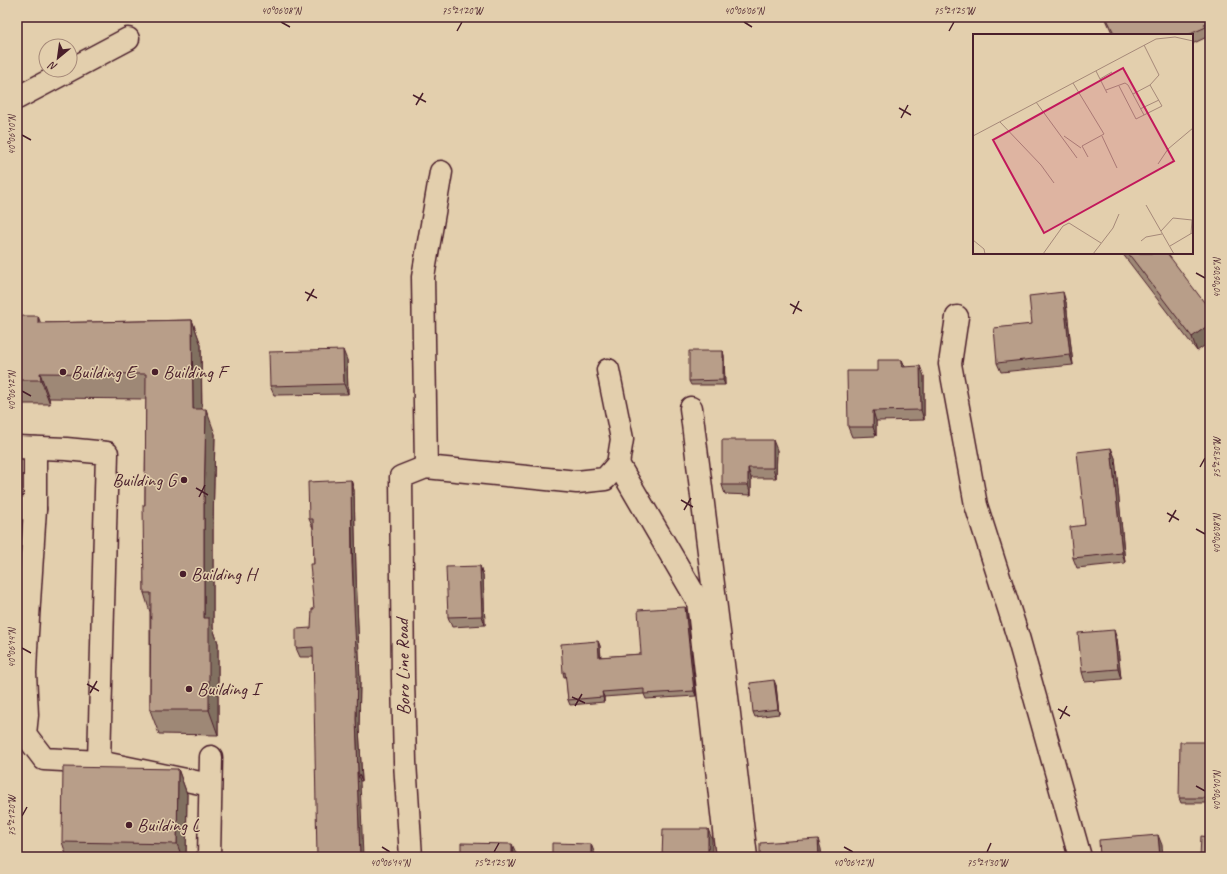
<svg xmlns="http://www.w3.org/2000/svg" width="1227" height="874" font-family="Caveat,sans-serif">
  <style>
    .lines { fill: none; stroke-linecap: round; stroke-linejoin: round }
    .minor-casing { stroke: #4a1f2b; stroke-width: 25 }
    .minor { stroke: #e3cfad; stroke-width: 22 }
    .wall { fill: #9e8876; stroke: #4a1f2b }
    .shaded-wall { fill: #816f60; stroke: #4a1f2b }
    .building { fill: #b89e89; stroke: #4a1f2b }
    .ticks { fill: none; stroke: #4a1f2b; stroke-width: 1.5 }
    .poi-dot { fill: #4a1f2b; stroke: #e3cfad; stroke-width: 1.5 }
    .labels { text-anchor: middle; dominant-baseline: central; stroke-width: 3; stroke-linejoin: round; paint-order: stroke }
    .poi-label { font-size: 19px; fill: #4a1f2b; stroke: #e3cfad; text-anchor: start }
    .street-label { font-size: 19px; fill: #4a1f2b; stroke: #e3cfad }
    .inset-road { fill: none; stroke: #a68979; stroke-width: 1 }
    .view { fill: #c2185b; fill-opacity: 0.15; stroke: #c2185b; stroke-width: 2 }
    .inset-edge { fill: none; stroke: #4a1f2b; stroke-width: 2 }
    .neatline { fill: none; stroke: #4a1f2b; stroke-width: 1.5 }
    .ticks-label { font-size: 10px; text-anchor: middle; fill: #4a1f2b }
  </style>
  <rect width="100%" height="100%" fill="#e3cfad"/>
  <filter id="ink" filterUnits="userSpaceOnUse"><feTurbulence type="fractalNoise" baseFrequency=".025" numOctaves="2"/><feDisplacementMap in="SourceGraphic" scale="8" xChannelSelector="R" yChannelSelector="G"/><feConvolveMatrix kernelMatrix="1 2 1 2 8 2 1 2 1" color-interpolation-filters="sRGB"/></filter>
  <g filter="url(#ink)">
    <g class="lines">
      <g class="minor-casing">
        <g id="minor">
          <path d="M17 98 128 39"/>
          <path d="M957 317 950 364 976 505 1018 637 1080 857"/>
          <path d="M691 408 725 680 746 857"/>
          <path d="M17 447 66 449 107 453 99 762"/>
          <path d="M35 448V509L26 649 25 673 27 715 25 734 44 759 99 762 210 785"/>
          <path d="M618 464 698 601 727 857"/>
          <path d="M426 467 423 277 441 172"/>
          <path d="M17 508 35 509"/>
          <path d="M209 857 211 757"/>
          <path d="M411 857 405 762 403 679 401 477 426 467 577 482 605 479 618 464 622 439 608 370"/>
        </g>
      </g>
      <use href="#minor" class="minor"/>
    </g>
    <g class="wall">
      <path d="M1105 17H1210V33H1208L1209 36 1192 44V35H1113Z"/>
      <path d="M1122 253H1167L1197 351Z"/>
      <path d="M1066 302 1073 365 1001 372 997 363 1032 324Z"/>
      <path d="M17 316 40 323 192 320 201 345 202 409 215 434 213 528V628L218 643V735L159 734 150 710V612L144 593 146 399 49 398 50 404H17Z"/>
      <path d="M723 351 724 356 725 385H691L689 381Z"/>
      <path d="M347 360 348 394 274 395 270 386Z"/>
      <path d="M902 360 905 367 924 376V420L876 421V436L852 437 848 427 878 371Z"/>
      <path d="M1111 448 1115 458 1125 563 1077 568 1073 558Z"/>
      <path d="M777 450 776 478H751V495L725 494 722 485Z"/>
      <path d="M351 480 354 490 356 573 360 682 359 728 362 781H360L313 657H300L296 648 311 628 314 609V564L313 528 309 519Z"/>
      <path d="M480 566 483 575 485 625 452 627 448 617Z"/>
      <path d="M685 607 687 612 696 696 646 699 644 694 604 697V702L570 705 568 700 566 677H564L563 673 598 641 600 646 601 657 641 654Z"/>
      <path d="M1117 639 1121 679 1085 682 1082 672Z"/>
      <path d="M776 685 779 714 755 717 753 712Z"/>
      <path d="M1210 742V803H1181L1179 798Z"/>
      <path d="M178 769 187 794 186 857H67L62 842Z"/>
    </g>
    <g class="shaded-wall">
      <path d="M1063 292 1066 302 1073 365 1070 355Z"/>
      <path d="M38 316 47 340 38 323Z"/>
      <path d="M192 320 201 345 202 434 193 409Z"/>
      <path d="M1210 324V342L1197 351 1192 337Z"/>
      <path d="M343 350 347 360 348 394 344 384Z"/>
      <path d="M723 351 724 356 725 385 723 380Z"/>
      <path d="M902 360 906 369 902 367Z"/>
      <path d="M920 366 924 376V420L921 410Z"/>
      <path d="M40 373 49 398 50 404 41 380Z"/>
      <path d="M206 409 215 434 213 528V628L218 643V735L209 710 204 618V503Z"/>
      <path d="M873 411 876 421V436L873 427Z"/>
      <path d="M773 440 777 450 776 478 773 468Z"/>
      <path d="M1111 448 1115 458 1125 563 1122 553Z"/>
      <path d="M748 468 751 478V495L748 485Z"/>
      <path d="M351 480 354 490 356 573 360 682 359 728 362 781 358 772 356 719Z"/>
      <path d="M480 566 483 575 485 625 482 616Z"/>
      <path d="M685 607 687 612 696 696 694 691Z"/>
      <path d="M1114 630 1117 639 1121 679 1118 669Z"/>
      <path d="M598 641 600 646 601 662 599 657Z"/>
      <path d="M774 680 776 685 779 714 778 709Z"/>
      <path d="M602 692 604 697V702Z"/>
      <path d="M1210 742V803L1208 798Z"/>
      <path d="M178 769 187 794 186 857H182L177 844Z"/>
      <path d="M357 772 360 781 363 857H360Z"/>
      <path d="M708 829 712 839V857H708Z"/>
      <path d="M1158 835 1162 845 1163 857H1160Z"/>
      <path d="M818 839 821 849 822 857H819Z"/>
      <path d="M512 844 516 853V857H512Z"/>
      <path d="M591 844 595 854V857H591Z"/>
    </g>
    <g class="building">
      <path d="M1106 17H1210V21L1204 24 1206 27 1188 35H1115Z"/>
      <path d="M1128 253H1167L1210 310V324L1192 337Z"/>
      <path d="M1063 292 1070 355 997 363 994 328 1032 324 1029 296Z"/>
      <path d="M17 316H38V323L192 320 193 409H206L204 503V618H209V710H150L151 593H144L143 505H145L146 374 40 373 41 380H17Z"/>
      <path d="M343 350 344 384 270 386 269 352Z"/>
      <path d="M689 351H723V380L689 381Z"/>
      <path d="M878 360H902V367L920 366 921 410 873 411V427H848L847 371H878Z"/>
      <path d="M722 440H773V468H748V485H722Z"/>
      <path d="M1111 448 1122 553 1073 558 1070 527 1085 525 1077 452Z"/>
      <path d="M351 480 352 563 357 673 356 719 358 772H357L360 857H317L313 647 296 648V629L311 628 312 609H314L310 564H314L313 519H309L308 482Z"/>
      <path d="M480 566 482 616 448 617 446 567Z"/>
      <path d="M685 607 694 691 644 694V689L602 692 603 697 568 700 565 672 563 673 561 644 598 641 599 657 641 654 638 610Z"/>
      <path d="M1114 630 1118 669 1082 672 1078 633Z"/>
      <path d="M774 680 778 709 753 712 750 683Z"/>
      <path d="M1180 742H1210L1208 798H1179Z"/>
      <path d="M63 767 178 769 177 844 62 842Z"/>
      <path d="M663 829H708V857H662Z"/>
      <path d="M1158 835 1160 857H1100L1099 840Z"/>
      <path d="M1201 836 1210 837V857H1200Z"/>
      <path d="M818 839 819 857H760V843Z"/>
      <path d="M461 843 512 844V857H461Z"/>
      <path d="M552 843 591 844V857H552Z"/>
    </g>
  </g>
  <path class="ticks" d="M281 22 290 27M744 22 752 27M457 31 462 22M949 31 954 22M413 95 426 102M416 105 423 93M899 108 911 115M901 118 908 105M22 135 31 140M1196 273 1205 278M305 292 317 298M307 301 314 289M790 304 802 311M793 314 799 301M22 391 31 396M1200 467 1205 458M196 488 208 495M199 497 205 485M681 500 693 507M684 510 691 498M1167 513 1179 520M1169 522 1176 510M1196 529 1205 534M22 648 31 653M87 684 99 691M90 693 97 681M572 697 585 703M575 706 582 694M1058 709 1070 716M1060 719 1067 706M1196 786 1205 791M22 816 27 807M382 847 390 852M844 847 853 852M494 852 499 843M987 852 991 843"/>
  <g class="poi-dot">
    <circle cx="63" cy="372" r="4"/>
    <circle cx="155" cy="372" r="4"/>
    <circle cx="184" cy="480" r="4"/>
    <circle cx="183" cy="574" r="4"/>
    <circle cx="189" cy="689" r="4"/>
    <circle cx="129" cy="825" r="4"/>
  </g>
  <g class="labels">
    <g class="poi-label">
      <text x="71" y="372">Building E</text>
      <text x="163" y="372">Building F</text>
      <text x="176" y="480" text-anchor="end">Building G</text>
      <text x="191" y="574">Building H</text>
      <text x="197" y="689">Building I</text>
      <text x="137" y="825">Building L</text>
    </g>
    <g class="street-label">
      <text transform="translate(403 667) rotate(-91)">Boro Line Road</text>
    </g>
  </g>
  <g transform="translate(973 34)">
    <rect width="220" height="220" fill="#e3cfad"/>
    <path class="inset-road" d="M123 37 134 59M127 45 139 38M100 49 131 100 109 112 115 123M146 52 163 85 189 72 177 51M133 56 152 49 155 51 171 81M160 60 177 51 186 41 171 11M63 68 104 124M167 75 186 66M27 88 68 131 81 149M0 102 183 5 202 3 220 7M91 102 108 114M129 102 144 134M185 130 195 115 220 94M173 171 201 220M188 197 200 184 219 186 218 200M0 206 11 215 12 220M168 207 173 203 189 200M197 212 219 199M70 220 90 192 96 189 128 209M120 220 140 194 146 180"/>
    <path class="view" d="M150 34 201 127 71 199 20 106Z"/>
    <rect width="220" height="220" class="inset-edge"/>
  </g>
  <rect width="1227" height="874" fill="none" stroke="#e3cfad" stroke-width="44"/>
  <g transform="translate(58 58) rotate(209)"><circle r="19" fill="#e3cfad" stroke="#a68979"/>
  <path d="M0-3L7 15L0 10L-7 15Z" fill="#4a1f2b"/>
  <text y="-6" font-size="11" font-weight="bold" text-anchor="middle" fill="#4a1f2b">N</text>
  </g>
  <rect x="22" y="22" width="1183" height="830" class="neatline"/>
  <g class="ticks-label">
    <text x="281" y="14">40°06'08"N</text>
    <text x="462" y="14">75°21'20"W</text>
    <text x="744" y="14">40°06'06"N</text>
    <text x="954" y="14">75°21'25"W</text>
    <text transform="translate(11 135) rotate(-90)" y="4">40°06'10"N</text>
    <text transform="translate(1216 278) rotate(-90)" y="4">40°06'06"N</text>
    <text transform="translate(11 391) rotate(-90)" y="4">40°06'12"N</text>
    <text transform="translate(1216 458) rotate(-90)" y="4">75°21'30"W</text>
    <text transform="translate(1216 534) rotate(-90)" y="4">40°06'08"N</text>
    <text transform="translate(11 648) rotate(-90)" y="4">40°06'14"N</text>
    <text transform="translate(1216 791) rotate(-90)" y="4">40°06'10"N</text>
    <text transform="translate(11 816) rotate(-90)" y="4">75°21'20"W</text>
    <text x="390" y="866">40°06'14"N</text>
    <text x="494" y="866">75°21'25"W</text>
    <text x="853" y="866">40°06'12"N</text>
    <text x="987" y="866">75°21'30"W</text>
  </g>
</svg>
